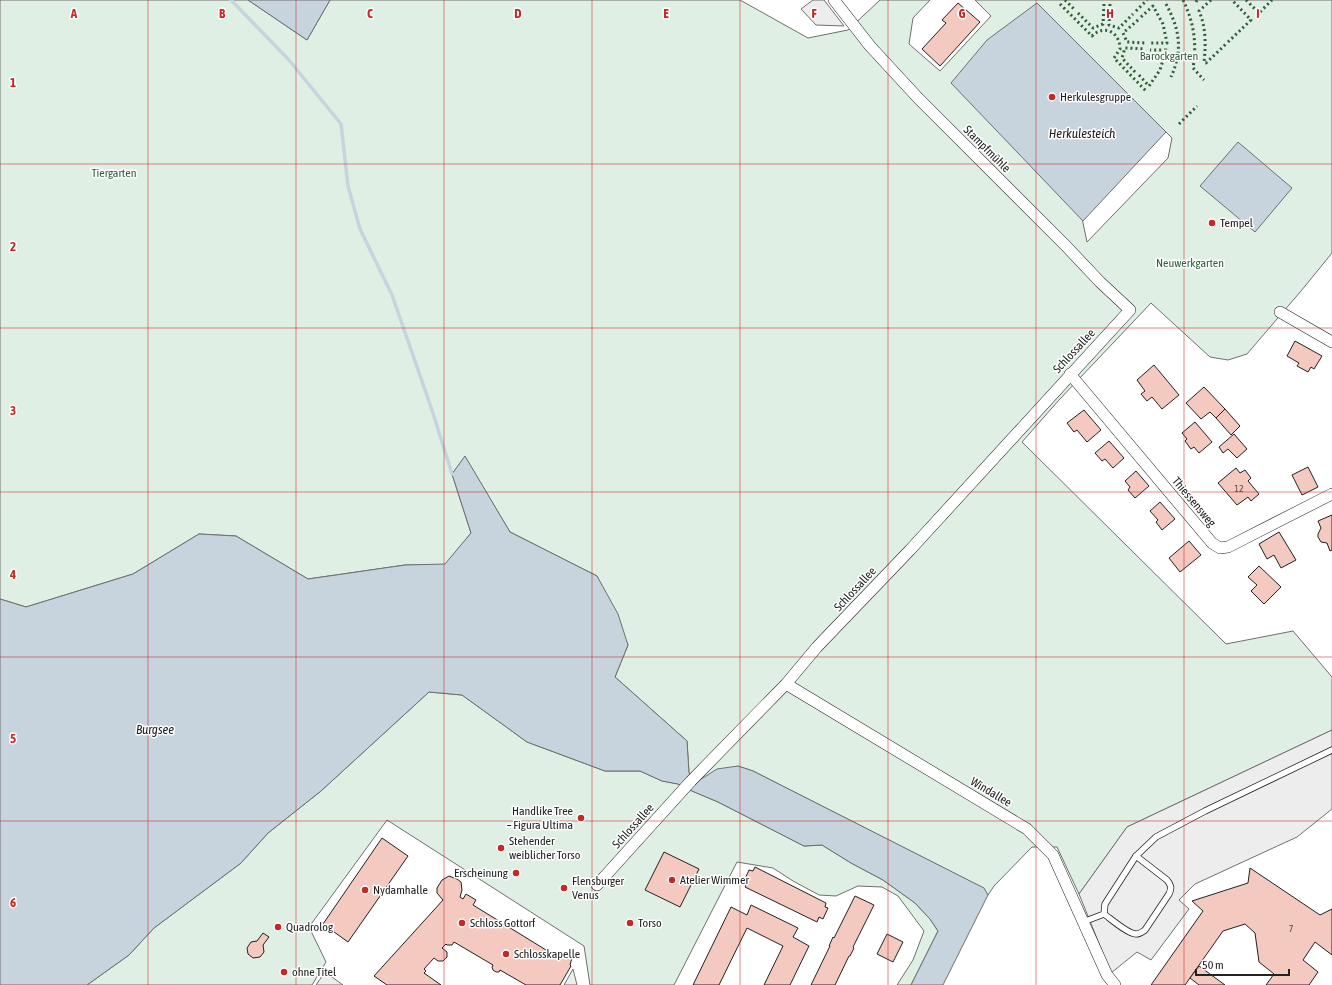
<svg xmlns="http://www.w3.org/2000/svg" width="1332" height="985" font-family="'Asap Condensed',sans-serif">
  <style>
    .green { fill: #e0efe3; stroke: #6f6f6f; fill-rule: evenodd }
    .parking { fill: #ededed; stroke: #6f6f6f }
    .water { fill: #c7d3dd; stroke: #6f6f6f }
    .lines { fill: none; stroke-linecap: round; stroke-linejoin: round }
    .stream { stroke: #c7d3dd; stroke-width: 3.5 }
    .building { fill: #f3c9c0; stroke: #222 }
    .service-casing { stroke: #222; stroke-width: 7 }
    .minor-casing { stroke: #222; stroke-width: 12 }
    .service { stroke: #fff; stroke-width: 5.5 }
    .minor { stroke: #fff; stroke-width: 11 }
    .hedge { stroke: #2f5e38; stroke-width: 3; stroke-dasharray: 2 3; stroke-linecap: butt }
    .grid { fill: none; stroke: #c62828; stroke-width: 1; stroke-opacity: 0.55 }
    .poi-dot { fill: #c62828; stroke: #fff; stroke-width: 1.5 }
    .labels { text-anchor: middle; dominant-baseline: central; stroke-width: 3; stroke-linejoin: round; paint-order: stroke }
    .number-label { font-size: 10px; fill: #564c4a }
    .park-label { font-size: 12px; fill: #2f5e38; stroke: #fff }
    .poi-label { font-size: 12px; fill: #222; stroke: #fff; text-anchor: start }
    .street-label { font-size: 12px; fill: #222; stroke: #fff }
    .water-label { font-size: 13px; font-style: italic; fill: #222; stroke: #fff }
    .grid-label { font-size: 13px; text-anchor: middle; font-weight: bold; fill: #c62828; stroke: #fff; stroke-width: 3; stroke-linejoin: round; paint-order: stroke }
  </style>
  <rect width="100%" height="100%" fill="#fff"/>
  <g class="green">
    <path d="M0 0H248L307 40 330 0H740L808 38 848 30 880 0H930L913 18 909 44 940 71 991 16 975 0H1332V253L1301 291 1247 354 1228 360 1210 357 1151 303 1059 400 1022 442 1226 644 1293 631 1332 677V730L1127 827 1079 894 1057 847H1032L994 886 988 895 983 888 753 771 738 766 698 781 689 773 687 741 615 677 628 645 597 576 510 532 465 457 452 474 471 533 445 565H405L308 579 236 536 199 534 133 574 26 607 0 599ZM1037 3 1172 138 1168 158 1087 242Z"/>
    <path d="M429 692 462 695 527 742 605 771H640L662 781 678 784 692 791 718 802 804 846 822 845 851 863 883 880 915 903 930 919 938 931 911 985H897L913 960 924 931 898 896 882 887 858 886 836 896 819 895 793 881 773 868 737 862 674 985H590L584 946 387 820 309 927 326 962 312 985H87L129 955 154 928 241 863 268 833 321 791Z"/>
  </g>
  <g class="parking">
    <path d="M813 0H824L844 26 816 25 801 9Z"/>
    <path d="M1332 730V809L1297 837 1195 884 1179 900 1189 909 1151 960 1137 952 1111 973 1079 894 1127 827Z"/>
    <path d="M573 969 577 985H564Z"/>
    <path d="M325 972 343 985H316Z"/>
  </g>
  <g class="water">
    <path d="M248 0H330L307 40Z"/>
    <path d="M1037 3 1166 132 1083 221 951 83 987 40Z"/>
    <path d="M1238 142 1292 188 1255 232 1200 186Z"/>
    <path d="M465 456 510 532 597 576 618 614 628 645 615 677 687 741 689 773 698 781 717 769 738 766 753 771 984 888 988 895 943 985H911L938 931 930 919 915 903 883 880 851 863 822 845 804 846 718 802 692 791 678 784 662 781 640 771H605L527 742 462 695 429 692 321 791 268 833 241 863 154 928 129 955 87 985H0V599L26 607 133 574 199 534 236 536 308 579 405 565 445 564 471 533 452 474Z"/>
  </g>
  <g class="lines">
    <path class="stream" d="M231 0 289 60 341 124 348 186 360 229 392 295 432 410 452 474"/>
  </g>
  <g class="building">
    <path d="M958 3 980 22 940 66 922 49 946 23 942 20Z"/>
    <path d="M1295 341 1322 356 1314 369 1311 367 1308 372 1297 366 1299 363 1287 356Z"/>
    <path d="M1154 365 1179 395 1162 409 1152 397 1147 401 1141 394 1145 391 1137 380Z"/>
    <path d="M1204 387 1225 409 1216 418 1210 412 1201 419 1186 403Z"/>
    <path d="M1225 409 1240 426 1231 435 1216 418Z"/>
    <path d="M1084 410 1101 430 1087 442 1077 430 1074 432 1067 423Z"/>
    <path d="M1195 422 1212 442 1199 453 1194 447 1191 449 1185 441 1187 439 1182 433Z"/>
    <path d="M1234 434 1247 449 1237 458 1228 449 1223 453 1219 447Z"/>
    <path d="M1109 441 1124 458 1113 468 1105 459 1102 461 1095 453Z"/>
    <path d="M1308 467 1318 487 1302 495 1292 475Z"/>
    <path d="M1236 468 1240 473 1245 470 1251 478 1248 481 1259 494 1251 501 1248 497 1237 505 1218 483Z"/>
    <path d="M1136 471 1149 486 1135 498 1128 490 1130 487 1125 481Z"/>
    <path d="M1160 502 1175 519 1162 530 1156 522 1158 520 1150 511Z"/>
    <path d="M1332 515V550L1330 551 1327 543 1321 542 1318 537V534L1321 528 1318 521Z"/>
    <path d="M1279 532 1296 560 1281 568 1274 555 1267 559 1259 544Z"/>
    <path d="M1189 541 1201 555 1180 572 1169 558Z"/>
    <path d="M1259 566 1281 587 1264 604 1251 591 1257 585 1248 577Z"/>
    <path d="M382 838 408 856 348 942 323 924Z"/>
    <path d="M664 852 699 869 680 907 645 890Z"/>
    <path d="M755 867 826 903 825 907 828 908 823 919 819 917 817 922 745 887 748 882 744 881 749 870 753 871Z"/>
    <path d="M1250 868 1320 915 1332 909V955L1315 942 1303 960 1318 972 1309 985H1266L1274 974 1259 962 1255 933 1245 924 1223 931 1185 985H1151L1203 911 1192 901 1248 883Z"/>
    <path d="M449 876 457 879 461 882 462 890 460 897 463 899 466 894 476 900 473 905 559 958 564 954H567L570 955 572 958 570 965 571 966 560 985H526L500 970 499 972H496L493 970 492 967 493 965 454 942 452 945H447L446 944 442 948 447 952V957L443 961H438L434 958 424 969 426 971 424 973 441 985H387L374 976 443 900 437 893V888L442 880Z"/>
    <path d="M855 896 874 905 853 947 854 948 850 956H849L835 985H811L830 946H829L833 937 834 938Z"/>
    <path d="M751 905 798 928 793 937 809 946 790 985H764L783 946 747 928 719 985H693L731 907 747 915Z"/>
    <path d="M263 933 269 937 263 945 264 952 260 957 253 958 248 954 247 948 251 942 257 941Z"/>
    <path d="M887 934 903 942 893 962 877 954Z"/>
    <path d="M1199 966 1225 985H1199L1190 978Z"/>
  </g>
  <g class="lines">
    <g class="service-casing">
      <g id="service">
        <path d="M1104 914C1111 919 1128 934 1136 934 1140 934 1142 932 1145 930L1169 894C1172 888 1171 885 1167 880L1136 856"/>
        <path d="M1083 922 1104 914 1105 904 1136 856 1156 837 1205 811 1332 750"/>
      </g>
    </g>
    <g class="minor-casing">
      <g id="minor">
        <path d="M1280 312 1332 342"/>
        <path d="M1070 374 1212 543 1220 548 1228 547 1332 494"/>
        <path d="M786 684 1027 829 1053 855 1107 975 1115 985"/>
        <path d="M597 885 691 781 786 684 817 647 910 550 1130 310 1100 282 1066 246 918 98 870 46 834 0"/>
      </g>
    </g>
    <use href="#service" class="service"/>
    <use href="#minor" class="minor"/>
    <g class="hedge">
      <path d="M1065 0 1075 10"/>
      <path d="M1183 0C1194 22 1197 44 1193 68L1204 80"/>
      <path d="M1211 0 1199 11C1206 27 1206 45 1204 62L1206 63 1226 44"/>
      <path d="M1246 0 1259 13 1272 0"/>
      <path d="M1196 2 1197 0"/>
      <path d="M1060 4 1092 36C1104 24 1120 32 1120 49L1114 58 1146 91"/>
      <path d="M1110 4 1109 25 1119 28 1133 14"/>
      <path d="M1166 4C1180 30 1183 50 1171 77"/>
      <path d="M1136 11 1147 0"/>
      <path d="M1078 13 1093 28 1103 24 1104 4"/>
      <path d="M1141 17 1153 6 1163 24 1167 43H1151"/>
      <path d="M1138 20 1123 33 1127 42 1146 43"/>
      <path d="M1228 42 1251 20 1232 0"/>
      <path d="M1135 72 1122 58 1125 48 1145 49"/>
      <path d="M1139 75 1149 86 1160 70 1166 50H1150"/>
      <path d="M1179 124 1197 106"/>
    </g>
  </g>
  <path class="grid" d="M148 0V985M296 0V985M444 0V985M592 0V985M740 0V985M888 0V985M1036 0V985M1184 0V985M0 164H1332M0 328H1332M0 492H1332M0 657H1332M0 821H1332"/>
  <g class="poi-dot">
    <circle cx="1052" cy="97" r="4"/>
    <circle cx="1212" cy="223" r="4"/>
    <circle cx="581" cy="818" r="4"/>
    <circle cx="501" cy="848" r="4"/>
    <circle cx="516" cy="873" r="4"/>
    <circle cx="672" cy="880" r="4"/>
    <circle cx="564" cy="888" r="4"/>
    <circle cx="365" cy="890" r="4"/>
    <circle cx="462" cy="923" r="4"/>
    <circle cx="630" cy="923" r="4"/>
    <circle cx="278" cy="927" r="4"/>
    <circle cx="506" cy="954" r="4"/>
    <circle cx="284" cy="972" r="4"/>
  </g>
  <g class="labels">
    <g class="number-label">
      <text x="1239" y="488">12</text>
      <text x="1291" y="928">7</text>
    </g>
    <g class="park-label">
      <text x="1169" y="56">Barockgarten</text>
      <text x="114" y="173">Tiergarten</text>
      <text x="1190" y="263">Neuwerkgarten</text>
    </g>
    <g class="poi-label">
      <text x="1060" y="97">Herkulesgruppe</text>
      <text x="1220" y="223">Tempel</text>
      <text x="573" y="811" text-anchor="end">Handlike Tree<tspan x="573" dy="14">– Figura Ultima</tspan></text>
      <text x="509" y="841">Stehender<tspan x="509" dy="14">weiblicher Torso</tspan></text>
      <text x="508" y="873" text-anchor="end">Erscheinung</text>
      <text x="680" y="880">Atelier Wimmer</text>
      <text x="572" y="881">Flensburger<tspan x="572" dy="14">Venus</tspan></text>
      <text x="373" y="890">Nydamhalle</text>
      <text x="470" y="923">Schloss Gottorf</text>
      <text x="638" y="923">Torso</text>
      <text x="286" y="927">Quadrolog</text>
      <text x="514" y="954">Schlosskapelle</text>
      <text x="292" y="972">ohne Titel</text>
    </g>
    <g class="street-label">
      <text transform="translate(987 149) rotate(45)">Stampfmühle</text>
      <text transform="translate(1074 351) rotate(-47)">Schlossallee</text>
      <text transform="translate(1194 502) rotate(50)">Thiessensweg</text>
      <text transform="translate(855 589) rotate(-47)">Schlossallee</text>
      <text transform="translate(991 792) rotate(31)">Windallee</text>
      <text transform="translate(633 826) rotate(-48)">Schlossallee</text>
    </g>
    <g class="water-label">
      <text x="1082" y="133">Herkulesteich</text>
      <text x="155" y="729">Burgsee</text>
    </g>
  </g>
  <g class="grid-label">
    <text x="74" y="18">A</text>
    <text x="222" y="18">B</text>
    <text x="370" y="18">C</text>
    <text x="518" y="18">D</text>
    <text x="666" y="18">E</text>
    <text x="814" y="18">F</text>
    <text x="962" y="18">G</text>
    <text x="1110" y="18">H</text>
    <text x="1258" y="18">I</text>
    <text x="13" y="87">1</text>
    <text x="13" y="251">2</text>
    <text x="13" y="415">3</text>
    <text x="13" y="579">4</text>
    <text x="13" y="743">5</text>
    <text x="13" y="907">6</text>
  </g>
  <path d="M1196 969v6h93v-6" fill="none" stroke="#222222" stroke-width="2"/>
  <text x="1202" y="969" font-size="12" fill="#222222" stroke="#ffffff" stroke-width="3" paint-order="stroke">50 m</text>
</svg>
